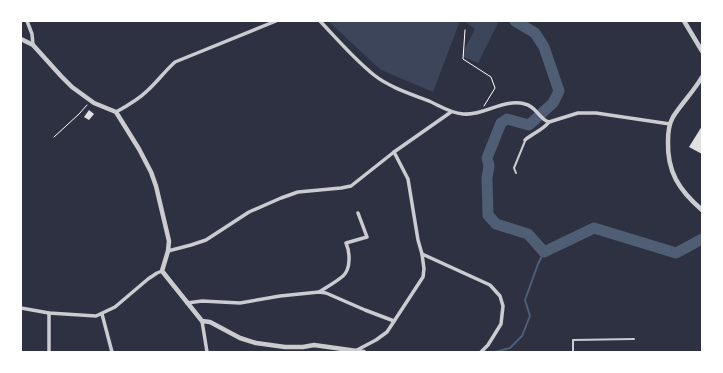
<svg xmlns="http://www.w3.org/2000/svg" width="723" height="373" font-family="'Fira Sans',sans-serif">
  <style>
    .green { fill: #3c4559 }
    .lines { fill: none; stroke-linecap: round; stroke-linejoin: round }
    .stream { stroke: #4f5d75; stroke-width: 2 }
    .river { stroke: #4f5d75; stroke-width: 11 }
    .building { fill: #e0e0e3 }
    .path { stroke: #fff; stroke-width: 1 }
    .service { stroke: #caccd0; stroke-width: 2 }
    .minor { stroke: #caccd0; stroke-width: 3.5 }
    .tertiary { stroke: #caccd0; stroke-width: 4.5 }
  </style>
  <rect width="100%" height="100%" fill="#2d3142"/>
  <g class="green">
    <path d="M328 21H460L433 92 381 70Z"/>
    <path d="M464 21H499L478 63 461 56 475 29Z"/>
  </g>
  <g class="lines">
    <path class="stream" d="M495 352 510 348 522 336 530 316 525 300 538 264 544 252"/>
    <path class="river" d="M515 21 535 33 544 47 559 91 553 103 529 125 507 119 501 123 487 158 489 166 487 178 488 215 496 224 528 234 544 252 594 228 676 253 702 239"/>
  </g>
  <g class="building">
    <path d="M89 110 94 114 89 120 84 117Z"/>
    <path d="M702 126V154L689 147Z"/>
  </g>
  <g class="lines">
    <g class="path">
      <path d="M465 30 463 59 491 77 495 88 484 106"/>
      <path d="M54 137 79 114 87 105"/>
    </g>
    <g class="service">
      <path d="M516 173 514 168 525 141"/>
      <path d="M573 352V340L634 339"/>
    </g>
    <g class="minor">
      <path d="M27 21 32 34 33 45"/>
      <path d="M320 21C337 39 354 59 374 75 389 87 411 94 429 101 440 106 450 113 463 114 484 116 504 98 525 104 536 106 539 119 549 122L578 113H596L670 124"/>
      <path d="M116 112C127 106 138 100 147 91 157 82 165 71 175 62L276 21"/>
      <path d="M525 140C533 133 543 130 549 122"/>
      <path d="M168 251 191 245 206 240 249 212 281 198 298 192 341 188 351 186 394 152"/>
      <path d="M422 254 418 240 408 179 394 152 451 112"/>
      <path d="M319 292C327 287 336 282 343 276 351 269 350 252 346 243L367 237 358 213"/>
      <path d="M187 303 202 301 240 303 280 296 319 292 326 293 365 310 394 321"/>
      <path d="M21 308 49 313 96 316 115 307 148 279 157 273 162 271"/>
      <path d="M102 314 112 352"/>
      <path d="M202 321 207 352"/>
      <path d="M357 350 376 340 387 332 423 277 424 269 422 254 490 285 500 296 503 306 501 324 488 345 481 352"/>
      <path d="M49 352V313"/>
    </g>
    <g class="tertiary">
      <path d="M684 21 702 51"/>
      <path d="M21 39 33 45 61 76 72 87 94 103 116 112 139 149 151 172 156 186 169 241 168 251 162 271 202 321 210 322 240 338 256 343 285 347H303L314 345 364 352"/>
      <path d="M702 77C694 91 682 103 673 117 669 124 668 133 668 141 667 172 679 190 702 210"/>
    </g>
  </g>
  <rect width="723" height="373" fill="none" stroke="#ffffff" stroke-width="44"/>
</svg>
